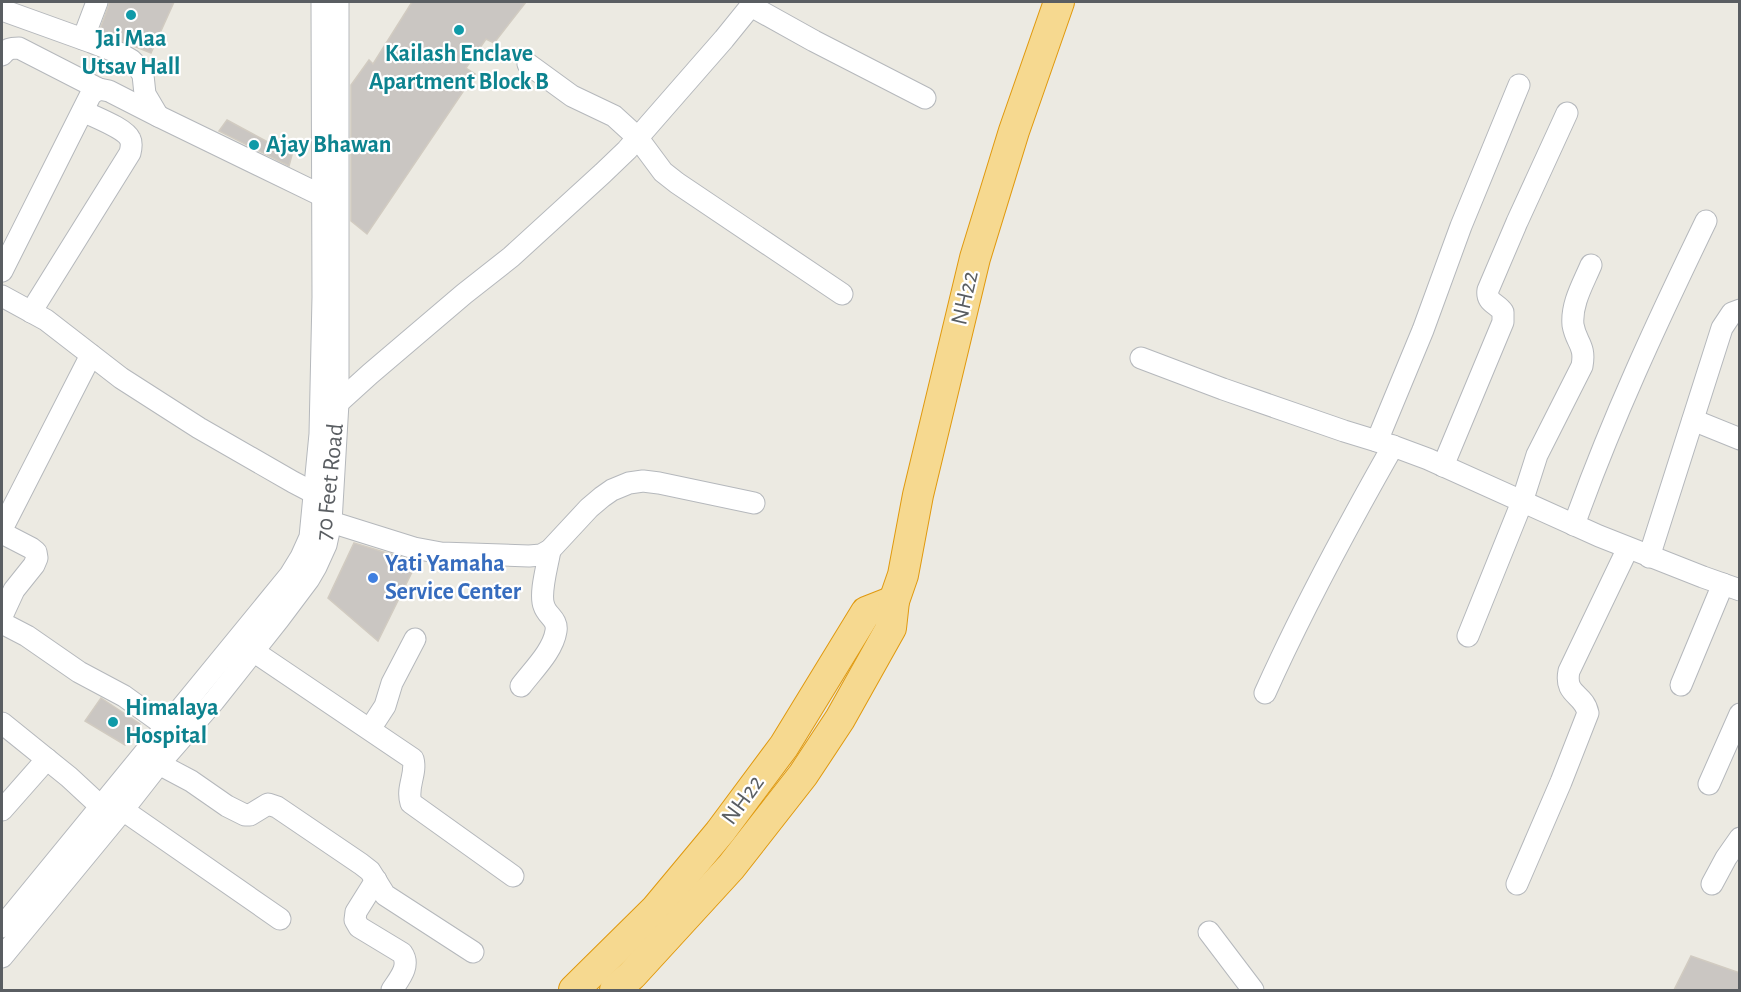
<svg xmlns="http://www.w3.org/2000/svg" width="1741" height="992" font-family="'Alegreya Sans',sans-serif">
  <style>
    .building { fill: #cac6c2; stroke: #d1cbc1; stroke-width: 1.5 }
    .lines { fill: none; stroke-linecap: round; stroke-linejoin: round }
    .minor-casing { stroke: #b5b8bc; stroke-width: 23 }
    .highway-casing { stroke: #e0990e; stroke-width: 32 }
    .minor { stroke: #fff; stroke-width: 21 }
    .highway { stroke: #f6d990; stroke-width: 30 }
    .culture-dot { fill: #0f9aa8; stroke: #fff; stroke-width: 2 }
    .shop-dot { fill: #3f7fe0; stroke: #fff; stroke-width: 2 }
    .labels { text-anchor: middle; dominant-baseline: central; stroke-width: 4.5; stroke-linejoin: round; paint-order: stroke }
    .culture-label { font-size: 24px; font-weight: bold; fill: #0d838f; stroke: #fff }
    .street-label { font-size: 24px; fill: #5a5e62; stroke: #fff }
    .shop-label { font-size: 24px; font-weight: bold; fill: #366cbe; stroke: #fff; text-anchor: start }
  </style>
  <rect width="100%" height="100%" fill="#eceae2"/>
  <g class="building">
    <path d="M110 2H174L151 53 99 32Z"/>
    <path d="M412 2H526L494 43 486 39 466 68 475 74 367 234 351 221V85L369 60 373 64Z"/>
    <path d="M227 120 292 155 289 166 219 131Z"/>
    <path d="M354 543 417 562 378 641 328 598Z"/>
    <path d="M101 698 140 724 125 745 85 721Z"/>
    <path d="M1691 956 1740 973V990H1674Z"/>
  </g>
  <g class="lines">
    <g class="minor-casing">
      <g id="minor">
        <path d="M751 6 814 41 925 98"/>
        <path d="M2 10 91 42 119 53 131 60 138 67 143 75 145 94 158 116"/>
        <path d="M83 39 97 2"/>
        <path d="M2 55C7 49 10 48 19 48L99 89"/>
        <path d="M528 64 572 96 614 116 637 137 663 172 677 183 842 294"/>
        <path d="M2 271 91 94 99 89 109 91 158 116 333 201"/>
        <path d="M2 296 46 320 121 378 199 428 293 482 314 493 327 495"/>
        <path d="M31 312 130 153C131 149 132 143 130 139 125 128 94 117 83 111"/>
        <path d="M1141 358 1223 389 1344 431 1393 446 1428 459 1599 536 1703 577 1740 590"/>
        <path d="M331 407 338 403 370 374 464 294 511 257 603 173 627 150 724 39 754 2"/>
        <path d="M1693 420 1740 439"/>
        <path d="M1377 441 1423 330 1461 226 1519 85"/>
        <path d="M1443 466 1503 322V312C1497 303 1486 303 1488 290L1517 222 1567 113"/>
        <path d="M331 522 414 548 441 553 529 556 541 555 550 550 589 508 602 497 612 490 629 483 643 481 659 483 754 503"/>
        <path d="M1574 525C1611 421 1658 320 1706 221"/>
        <path d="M2 529 91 355"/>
        <path d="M2 533 31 548 36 552 37 558 34 565 14 590 2 616"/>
        <path d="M1649 557 1722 328 1732 313 1740 310"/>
        <path d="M2 623 27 636 79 672 124 696 167 727"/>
        <path d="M1468 636 1522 502 1537 455 1582 366C1586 345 1576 343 1573 325 1571 304 1583 284 1591 265"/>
        <path d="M253 651 413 759C417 774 406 787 411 803L513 876"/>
        <path d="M1681 685 1723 584"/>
        <path d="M521 686C533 670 553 651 556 631 558 619 547 616 544 606 539 593 548 564 550 550"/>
        <path d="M1265 693C1303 608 1347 527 1393 446"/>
        <path d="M2 723 69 777 110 815"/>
        <path d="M370 729 385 706 392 683 415 639"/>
        <path d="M159 764 191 781 227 806 245 815H250L268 804 277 807 361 864 370 871 385 895 473 952"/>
        <path d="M1709 784 1740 714"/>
        <path d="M2 810 47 759"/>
        <path d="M123 810 280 919"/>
        <path d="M376 880 356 912 355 920 359 927 402 953C411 966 399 979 392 990"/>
        <path d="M1517 884 1561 782 1588 713C1584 693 1564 696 1569 671L1628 548"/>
        <path d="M1712 884 1726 858 1740 838"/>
        <path d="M2 927 290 575 301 557 310 537 320 434 323 297 322 2"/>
        <path d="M1209 932 1253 990"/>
        <path d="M2 957 123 810 159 764 214 701 279 619 309 579 316 567 326 545 331 522 338 403V2"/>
      </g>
    </g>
    <g class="highway-casing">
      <g id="highway">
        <path d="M574 990 655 910 720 832 784 746 866 612 894 601"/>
        <path d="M615 990 632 975 731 867 803 775 840 719 891 628 894 601 903 575 918 495 975 258 1014 131 1059 2"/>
      </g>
    </g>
    <use href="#minor" class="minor"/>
    <use href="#highway" class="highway"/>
  </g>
  <g class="culture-dot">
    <circle cx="131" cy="15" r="6"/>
    <circle cx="459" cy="30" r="6"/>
    <circle cx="254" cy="145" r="6"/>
    <circle cx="113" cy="722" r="6"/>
  </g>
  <circle class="shop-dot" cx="373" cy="578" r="6"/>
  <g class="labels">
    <g class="culture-label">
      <text x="131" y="39">Jai Maa<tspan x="131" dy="28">Utsav Hall</tspan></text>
      <text x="459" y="54">Kailash Enclave<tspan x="459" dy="28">Apartment Block B</tspan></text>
      <text x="266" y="145" text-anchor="start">Ajay Bhawan</text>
      <text x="125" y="708" text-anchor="start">Himalaya<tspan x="125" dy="28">Hospital</tspan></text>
    </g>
    <g class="street-label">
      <text transform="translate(965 298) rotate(-77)">NH22</text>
      <text transform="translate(330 482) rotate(-84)">70 Feet Road</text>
      <text transform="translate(743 800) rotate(-54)">NH22</text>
    </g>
    <g class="shop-label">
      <text x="385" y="564">Yati Yamaha<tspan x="385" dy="28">Service Center</tspan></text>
    </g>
  </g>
  <rect width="1741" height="992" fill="none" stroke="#5a5e62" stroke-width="6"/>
</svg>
